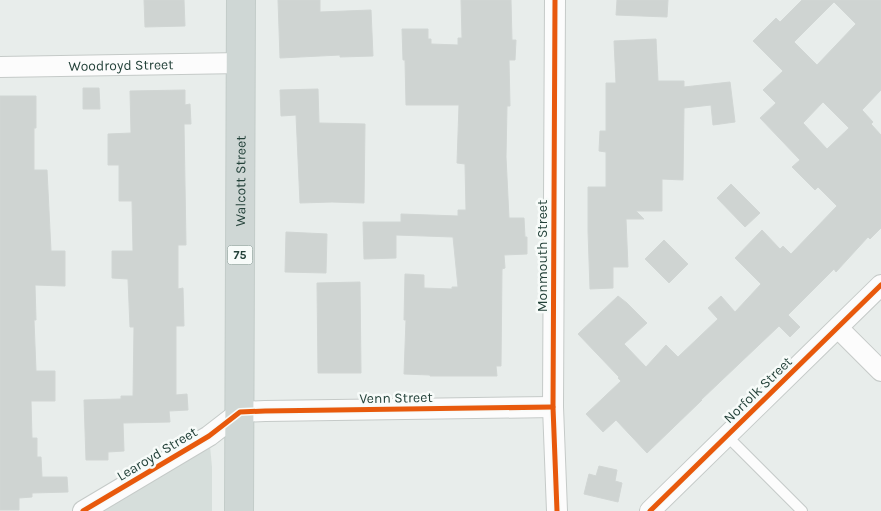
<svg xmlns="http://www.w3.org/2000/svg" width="881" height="511" font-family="Karla,sans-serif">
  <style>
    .built { fill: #d6dedb }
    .building { fill: #cfd4d2; stroke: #d1d6d4; fill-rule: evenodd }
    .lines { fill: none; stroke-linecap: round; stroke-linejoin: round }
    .lane-casing { stroke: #c5cac8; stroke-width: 12 }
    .street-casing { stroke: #c5cac8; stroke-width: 22 }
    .primary-casing { stroke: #c3ccc9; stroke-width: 30 }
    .lane { stroke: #fcfcfc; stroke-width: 10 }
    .street { stroke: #fcfcfc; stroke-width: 20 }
    .primary { stroke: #cfd7d5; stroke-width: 28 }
    .cycleway-casing { stroke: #f7fbf9; stroke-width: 8 }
    .cycleway { stroke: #e8590c; stroke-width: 5 }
    .labels { text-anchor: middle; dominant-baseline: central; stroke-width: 5; stroke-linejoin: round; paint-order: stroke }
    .shield { fill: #f7fbf9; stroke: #637a73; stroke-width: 1 }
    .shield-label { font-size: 12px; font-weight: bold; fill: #24423a }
    .street-label { font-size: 14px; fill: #24423a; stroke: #f7fbf9 }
  </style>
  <rect width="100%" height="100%" fill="#e8edeb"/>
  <path class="built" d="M209 436 212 467V511H84Z"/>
  <g class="building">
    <path d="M144 0H184L185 26 145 27Z"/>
    <path d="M278 0H320V12L371 10 373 56 340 57V55L280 58Z"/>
    <path d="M461 0H511L512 40H516L515 60H509L510 106H507L506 157 509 218H524L525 237H527V254L504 255 505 268 502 269 501 366H496L497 376H430V375L404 374 406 320H404L405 274 424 275V288L452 289V287H458L453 237 396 235V258L364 259 363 222H401V214L458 216V210H466L465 164 457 163 459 105H406L405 60H403L402 29H428V39H431V44L458 45V38H462Z"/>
    <path d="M617 0H668L667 17 616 15Z"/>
    <path d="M802 0H881V90L862 110 873 122 871 124 881 135V228L870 239 868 237 836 272 834 269 788 315 800 327 790 337 779 326 701 400H702L647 453 616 420 603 432 586 414 621 381 618 378 619 377 578 334 618 296 627 303 647 323 624 344 646 367 666 345 678 357 718 319 708 308 721 296 735 312 761 284 735 258 762 230 780 249 783 246 791 254 837 206 818 187 815 190 792 167 800 160 760 118 776 103 763 90 783 71 753 41 776 18 780 22ZM834 2 856 24 817 65 794 42ZM823 102 849 128 827 149 803 123Z"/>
    <path d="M656 39 658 81H684V87L730 82 735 122 713 125 711 105 684 108 683 180 662 179V211H636L644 219H626L628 267H613V288L590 289 588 231V187H606V152L599 151 600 131H606V83H616L614 41Z"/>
    <path d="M83 88H99L100 109H83Z"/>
    <path d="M318 89 319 123 365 124 364 203 332 202 300 203 296 115 281 116 280 90Z"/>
    <path d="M185 90V105L190 104 191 124H184L186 245H178V289L183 288 184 326H176V395L187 394 188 410 169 411 170 422 123 423 124 451 108 452V460H86L84 400 121 399V396H133L134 327H130L128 279 112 278V251H133L132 201H119V165H108V134L131 133 130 91Z"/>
    <path d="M0 96H36V128H34V170H47L51 251H65V286L35 285 36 320H34L36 371H55V401H31L32 438H37V457H41L42 477H67L68 492 32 493V497L19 498V510H0Z"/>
    <path d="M731 184 760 213 745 227 717 198Z"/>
    <path d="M286 232 327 234 326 273 285 272Z"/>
    <path d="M664 240 688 264 669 283 645 259Z"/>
    <path d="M360 282 361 373H318L317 283Z"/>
    <path d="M599 466 617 470 615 481 622 483 618 502 584 494 589 474 596 476Z"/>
  </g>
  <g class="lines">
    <g class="lane-casing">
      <path id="lane" d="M727 436 802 511"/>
    </g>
    <g class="street-casing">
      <g id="street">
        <path d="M555 0 553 407 557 511"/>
        <path id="s1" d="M0 67 242 63"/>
        <path d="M838 328 881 371"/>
        <path d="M83 511 209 436 240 412 265 411 553 407"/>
        <path d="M650 511 881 285"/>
      </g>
    </g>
    <g class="primary-casing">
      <g id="primary">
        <path id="s2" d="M239 511 241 0"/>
      </g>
    </g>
    <use href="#lane" class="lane"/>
    <use href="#street" class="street"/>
    <use href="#primary" class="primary"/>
    <g class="cycleway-casing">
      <g id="cycleway">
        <path d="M555 0 553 407 557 511"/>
        <path d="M83 511 209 436 240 412 265 411 553 407"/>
        <path d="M650 511 881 285"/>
      </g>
    </g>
    <use href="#cycleway" class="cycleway"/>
  </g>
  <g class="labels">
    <rect class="shield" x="227.5" y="245.5" width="25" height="19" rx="4"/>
    <g class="shield-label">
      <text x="240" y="255">75</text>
    </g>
    <g class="street-label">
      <text stroke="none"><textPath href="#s1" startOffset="121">Woodroyd Street</textPath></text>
      <text stroke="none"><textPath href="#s2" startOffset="330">Walcott Street</textPath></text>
      <text transform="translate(542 256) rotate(-90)">Monmouth Street</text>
      <text transform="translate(758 390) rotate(-44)">Norfolk Street</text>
      <text transform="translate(396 398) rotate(-1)">Venn Street</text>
      <text transform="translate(157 454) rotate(-31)">Learoyd Street</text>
    </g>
  </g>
</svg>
